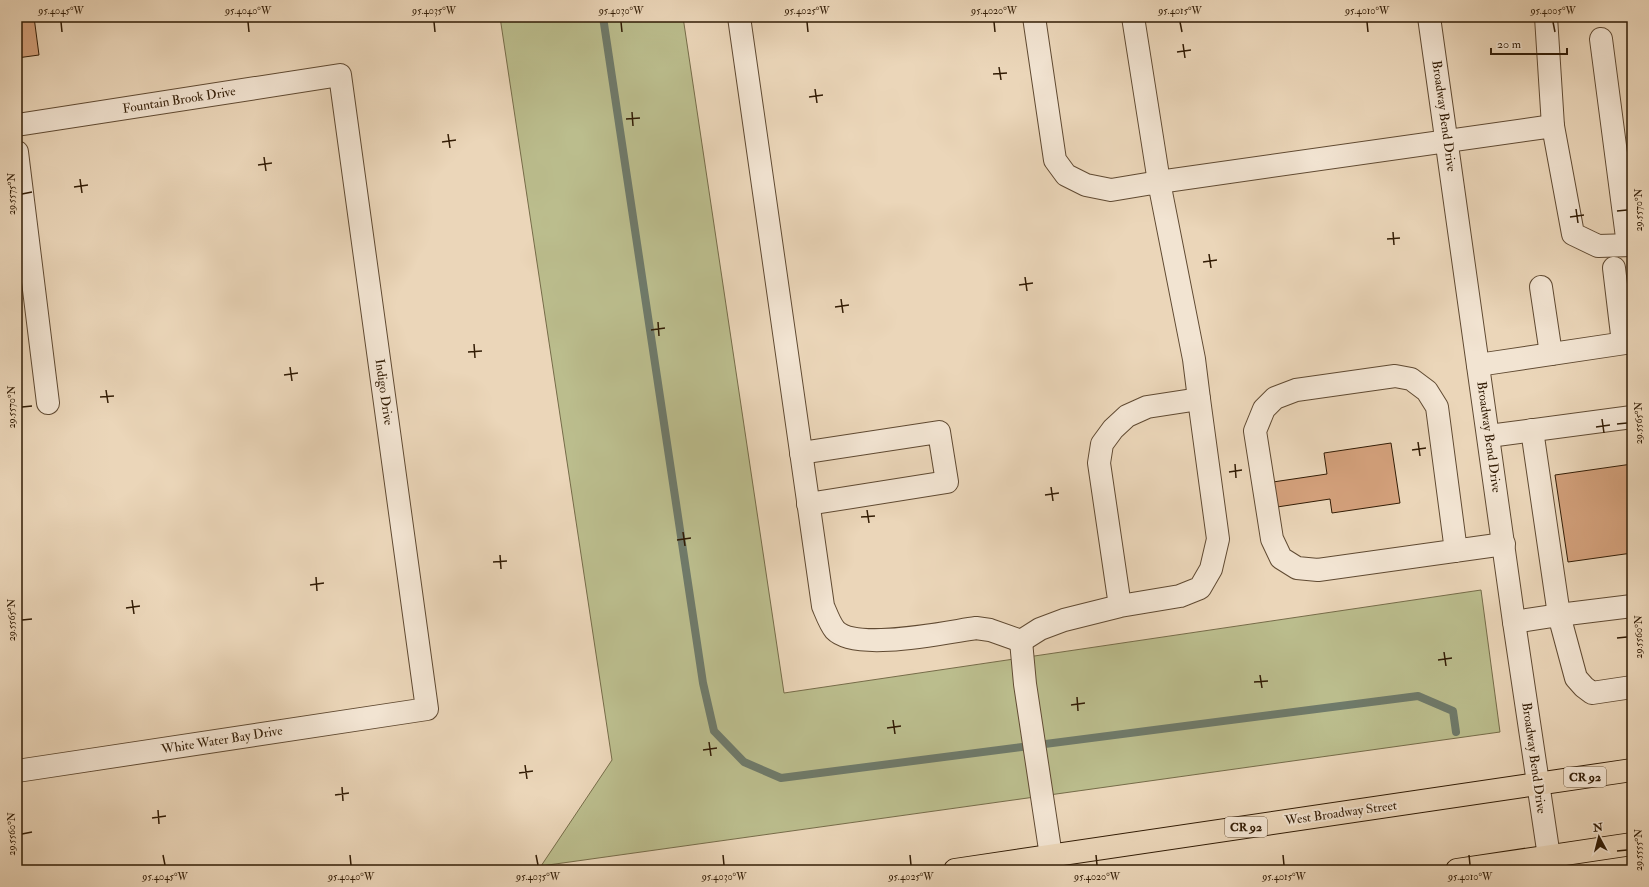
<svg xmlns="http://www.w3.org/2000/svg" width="1649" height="887" font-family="'IM FELL Double Pica',serif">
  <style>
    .green { fill: #bbbd8d; stroke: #766c49 }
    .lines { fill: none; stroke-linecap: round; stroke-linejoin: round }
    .stream { stroke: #6f7a6a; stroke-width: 8 }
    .building { fill: #d4a17c; stroke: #321c05 }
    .minor-casing { stroke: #604a32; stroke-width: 24 }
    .major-casing { stroke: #321c05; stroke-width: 24 }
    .minor { stroke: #f2e4d2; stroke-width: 22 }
    .major { stroke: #ebd6b9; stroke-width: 22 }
    .ticks { fill: none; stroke: #321c05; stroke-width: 1.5 }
    .labels { text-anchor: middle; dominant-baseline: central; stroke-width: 4; stroke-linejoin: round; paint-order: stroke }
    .shield { fill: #f2e4d2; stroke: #6c5842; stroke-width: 1 }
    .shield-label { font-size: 12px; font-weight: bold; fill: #321c05 }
    .street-label { font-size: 13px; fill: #321c05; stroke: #f2e4d2 }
    .neatline { fill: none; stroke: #321c05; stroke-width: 1.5 }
    .ticks-label { font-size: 10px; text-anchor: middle; fill: #321c05 }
  </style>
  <rect width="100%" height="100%" fill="#ebd6b9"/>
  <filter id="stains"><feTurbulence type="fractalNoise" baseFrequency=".005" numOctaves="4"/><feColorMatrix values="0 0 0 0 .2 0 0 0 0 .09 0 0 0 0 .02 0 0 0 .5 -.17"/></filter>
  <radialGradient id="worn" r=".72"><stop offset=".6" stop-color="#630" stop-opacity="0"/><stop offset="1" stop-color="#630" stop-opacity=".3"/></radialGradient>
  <path class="green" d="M500 17H683L784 693 1481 590 1500 732 541 866 612 760Z"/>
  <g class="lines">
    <path class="stream" d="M603 17 703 683 714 731 744 762 781 778 1418 696 1453 711 1456 732"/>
  </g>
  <g class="building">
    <path d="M17 17H34L39 55 17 58Z"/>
    <path d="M1391 443 1400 503 1332 513 1330 499 1277 507 1273 482 1327 474 1324 453Z"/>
    <path d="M1632 464V553L1568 562 1555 475Z"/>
  </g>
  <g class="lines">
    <g class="minor-casing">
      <g id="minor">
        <path d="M739 17 823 606C826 613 830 624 835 630 856 652 947 632 976 628L990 630 1021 641"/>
        <path d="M1034 17 1055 160 1066 175 1086 185 1111 190 1159 182 1194 359 1199 399"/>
        <path d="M1133 17 1159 182 1553 126 1573 234 1598 246 1632 245"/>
        <path d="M1429 17 1514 622 1551 870"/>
        <path d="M1546 17 1553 126"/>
        <path d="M1601 39 1628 245"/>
        <path d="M17 125 340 75 427 709 17 771"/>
        <path d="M17 152 48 403"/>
        <path d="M1614 268 1623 343"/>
        <path d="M1541 287 1551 354"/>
        <path d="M1478 365 1632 342"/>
        <path d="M1532 430 1559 615 1632 606"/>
        <path d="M1489 436 1632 417"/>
        <path d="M801 453 939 432 947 482 808 504"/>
        <path d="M1456 551 1437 407 1427 391 1411 379 1395 376 1296 390 1275 398 1264 409 1255 431 1272 539 1281 558 1297 568 1318 570 1504 544"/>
        <path d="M1514 622 1559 615 1576 678 1584 687 1592 693 1632 687"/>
        <path d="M1021 641 1040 629 1064 620 1120 606 1180 596 1200 588 1211 569 1218 539 1199 399 1147 407 1127 416 1113 429 1102 444 1099 463 1120 606"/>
        <path d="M1021 641 1025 684 1051 856"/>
      </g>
    </g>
    <g class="major-casing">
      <g id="major">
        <path d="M955 870 1632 770"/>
        <path d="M1457 870 1632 844"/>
      </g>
    </g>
    <use href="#minor" class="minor"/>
    <use href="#major" class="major"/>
  </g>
  <path class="ticks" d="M61 22 62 32M248 22 249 32M434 22 435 32M621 22 622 32M807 22 808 32M994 22 995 32M1180 22 1182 32M1367 22 1368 32M1553 22 1555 32M1183 44 1185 58M1177 52 1191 50M999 67 1001 80M993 74 1007 73M815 89 817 103M809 97 823 95M632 112 633 126M626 119 640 118M448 134 450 148M442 142 456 140M264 157 266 171M258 165 272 163M80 179 82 193M74 187 88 185M22 194 32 192M1576 209 1578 223M1617 211 1627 210M1570 217 1584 215M1393 232 1394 245M1387 239 1400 238M1209 254 1211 268M1203 262 1217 260M1025 277 1027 291M1019 285 1033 283M841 299 843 313M835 307 849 305M658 322 659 336M651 330 665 328M474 344 475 358M468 352 482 351M290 367 292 381M284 375 298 373M106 390 108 403M100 397 114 396M22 407 32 406M1602 419 1604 433M1617 424 1627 423M1596 427 1610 425M1418 442 1420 456M1412 450 1426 448M1235 464 1236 478M1229 472 1242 470M1051 487 1053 501M1045 495 1059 493M867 510 869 523M861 517 875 516M683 532 685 546M677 540 691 538M500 555 501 569M493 562 507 561M316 577 317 591M310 585 324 583M132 600 134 614M126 608 140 606M22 620 32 619M1617 638 1627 637M1444 652 1446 666M1438 660 1452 658M1260 675 1262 688M1254 682 1268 681M1077 697 1078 711M1071 705 1085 703M893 720 895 734M887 728 901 726M709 742 711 756M703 750 717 748M525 765 527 779M519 773 533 771M342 787 343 801M335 795 349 793M158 810 159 824M152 818 166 816M22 834 32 832M1617 851 1627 850M163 855 165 865M350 855 351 865M536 855 538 865M723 855 724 865M910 855 911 865M1096 855 1097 865M1283 855 1284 865M1469 855 1470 865"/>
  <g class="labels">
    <g class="shield">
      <rect x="1564" y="767" width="42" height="20" rx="3"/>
      <rect x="1225" y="817" width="42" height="20" rx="3"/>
    </g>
    <g class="shield-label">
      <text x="1585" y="777">CR 92</text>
      <text x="1246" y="827">CR 92</text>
    </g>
    <g class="street-label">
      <text transform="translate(179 100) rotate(-9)">Fountain Brook Drive</text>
      <text transform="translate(1444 116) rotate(82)">Broadway Bend Drive</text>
      <text transform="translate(384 392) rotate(82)">Indigo Drive</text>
      <text transform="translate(1489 437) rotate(82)">Broadway Bend Drive</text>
      <text transform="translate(222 740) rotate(-9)">White Water Bay Drive</text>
      <text transform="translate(1534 758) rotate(82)">Broadway Bend Drive</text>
      <text transform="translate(1341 813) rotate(-8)">West Broadway Street</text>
    </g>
  </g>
  <rect width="1649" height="887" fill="none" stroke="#ebd6b9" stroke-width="44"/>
  <g transform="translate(1599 837) rotate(353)" stroke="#f2e4d2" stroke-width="3" paint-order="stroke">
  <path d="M0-3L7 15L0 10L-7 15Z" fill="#321c05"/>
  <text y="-6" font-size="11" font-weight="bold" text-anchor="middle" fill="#321c05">N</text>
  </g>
  <path d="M1491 48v6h76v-6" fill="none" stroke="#321c05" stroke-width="2"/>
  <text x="1497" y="48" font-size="12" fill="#321c05" stroke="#f2e4d2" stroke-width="3" paint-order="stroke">20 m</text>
  <rect x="22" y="22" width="1605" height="843" class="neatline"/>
  <g class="ticks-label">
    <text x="61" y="14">95.4045°W</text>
    <text x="248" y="14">95.4040°W</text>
    <text x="434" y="14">95.4035°W</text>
    <text x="621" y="14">95.4030°W</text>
    <text x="807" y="14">95.4025°W</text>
    <text x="994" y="14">95.4020°W</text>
    <text x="1180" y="14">95.4015°W</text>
    <text x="1367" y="14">95.4010°W</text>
    <text x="1553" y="14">95.4005°W</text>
    <text transform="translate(11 194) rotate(-90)" y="4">29.5575°N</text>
    <text transform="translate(1638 210) rotate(-90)" y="4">29.5570°N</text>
    <text transform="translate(11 407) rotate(-90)" y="4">29.5570°N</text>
    <text transform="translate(1638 423) rotate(-90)" y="4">29.5565°N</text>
    <text transform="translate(11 620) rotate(-90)" y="4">29.5565°N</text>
    <text transform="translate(1638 637) rotate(-90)" y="4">29.5560°N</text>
    <text transform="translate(11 834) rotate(-90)" y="4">29.5560°N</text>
    <text transform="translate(1638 850) rotate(-90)" y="4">29.5555°N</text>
    <text x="165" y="880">95.4045°W</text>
    <text x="351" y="880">95.4040°W</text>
    <text x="538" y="880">95.4035°W</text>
    <text x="724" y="880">95.4030°W</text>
    <text x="911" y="880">95.4025°W</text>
    <text x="1097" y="880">95.4020°W</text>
    <text x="1284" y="880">95.4015°W</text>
    <text x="1470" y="880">95.4010°W</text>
  </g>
  <rect width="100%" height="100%" filter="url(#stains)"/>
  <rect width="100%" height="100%" fill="url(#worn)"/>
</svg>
